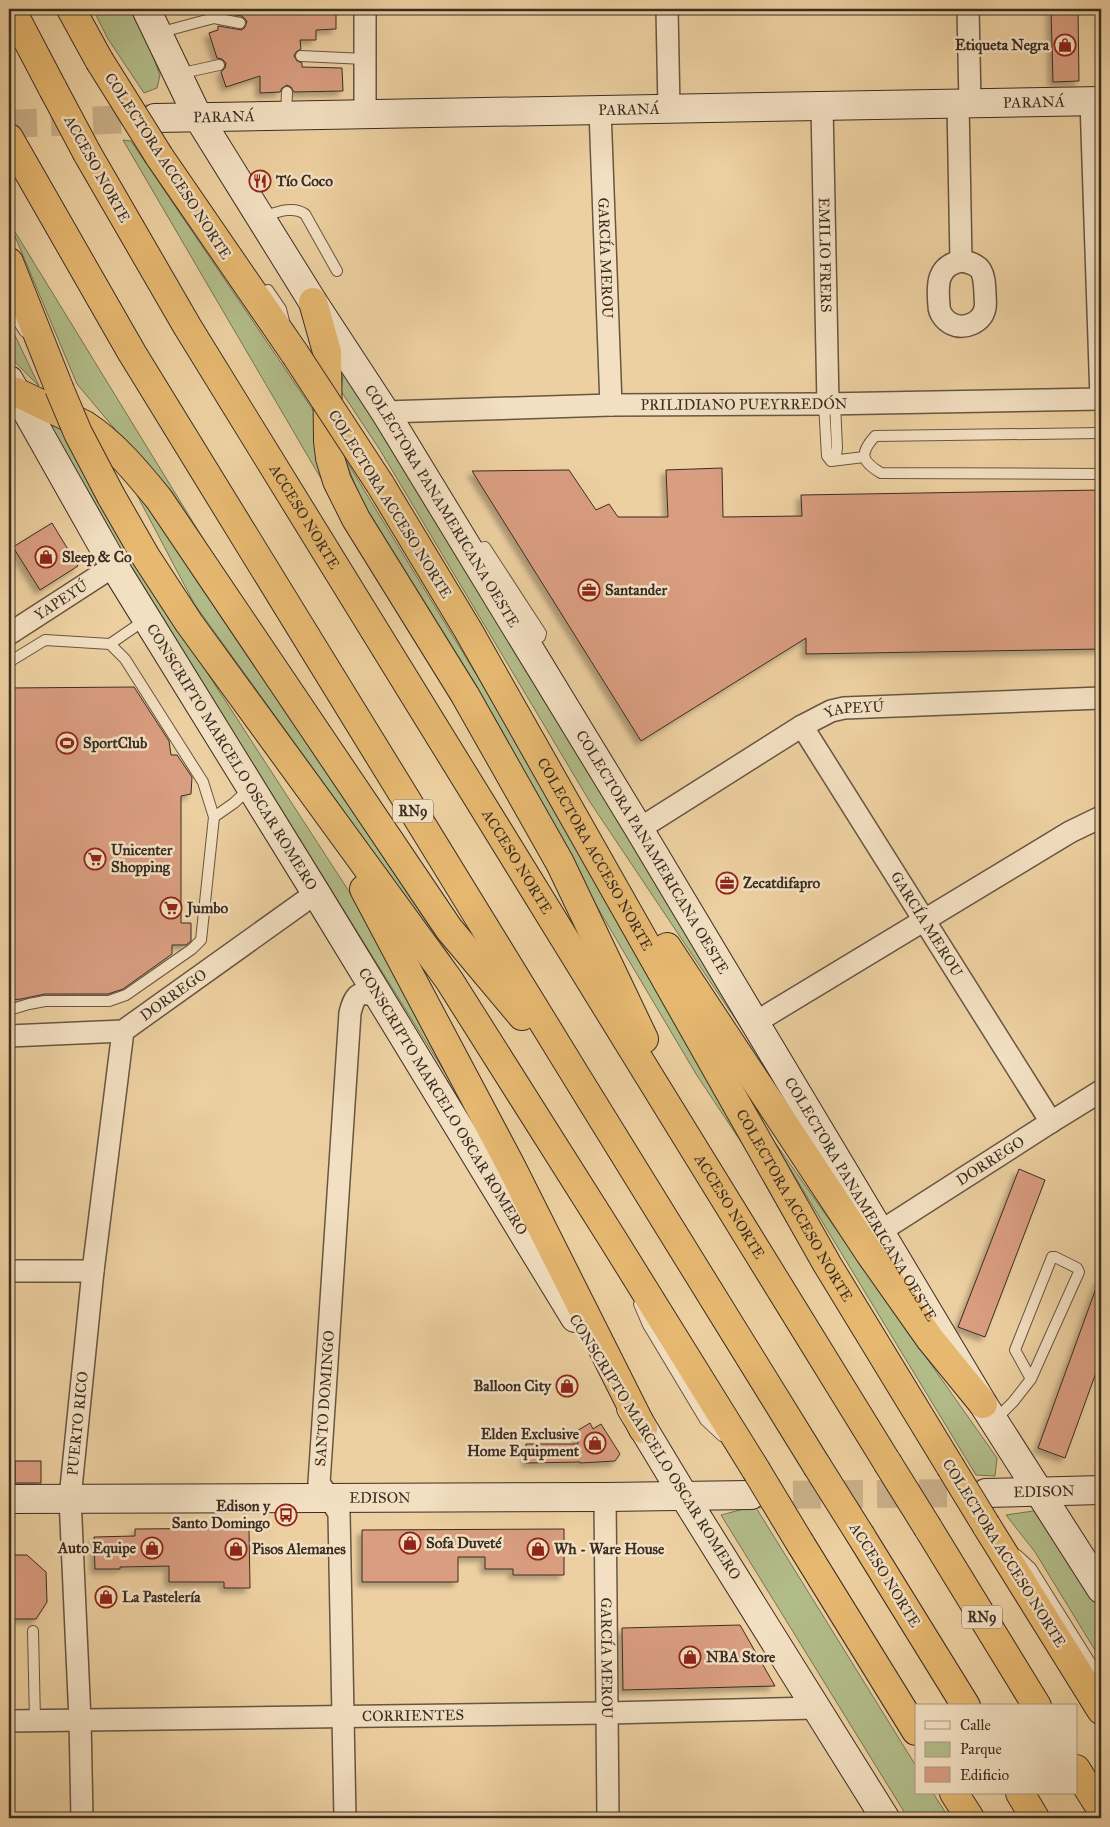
<svg xmlns="http://www.w3.org/2000/svg" width="1110" height="1827" font-family="'IM FELL Great Primer',serif">
  <style>
    .green { fill: #b2bc89; stroke: #767456 }
    .building { fill: #d99d80; stroke: #3a2d23; filter: url(#shadow) }
    .lines { fill: none; stroke-linecap: round; stroke-linejoin: round }
    .secondary-tunnel { stroke: #c9af88; stroke-width: 28; stroke-dasharray: 28 14; stroke-linecap: butt }
    .lane-casing { stroke: #675642; stroke-width: 12 }
    .street-casing { stroke: #675642; stroke-width: 24 }
    .secondary-casing { stroke: #3a2d23; stroke-width: 30 }
    .highway-casing { stroke: #3a2d23; stroke-width: 30 }
    .lane { stroke: #f3e0c2; stroke-width: 10 }
    .street { stroke: #f3e0c2; stroke-width: 21 }
    .secondary { stroke: #f3e0c2; stroke-width: 28 }
    .highway { stroke: #e6b870; stroke-width: 28 }
    .highway-bridge-casing { stroke: #3a2d23; stroke-width: 30; stroke-linecap: butt }
    .highway-bridge { stroke: #e6b870; stroke-width: 28 }
    .labels { text-anchor: middle; dominant-baseline: central; stroke-width: 5; stroke-linejoin: round; paint-order: stroke }
    .shield { fill: #f3e0c2; stroke: #726353; stroke-width: 1 }
    .shield-label { font-size: 14px; font-weight: bold; fill: #3a2d23 }
    .poi-label { font-size: 15px; font-weight: bold; fill: #3a2d23; stroke: #f3e0c2; text-anchor: start }
    .street-label { font-size: 15px; fill: #3a2d23; stroke: #f3e0c2 }
  </style>
  <defs>
    <filter id="shadow"><feDropShadow dx="-4.5" dy="4.5" stdDeviation="2.5" flood-color="#0004"/></filter>
  </defs>
  <rect width="100%" height="100%" fill="#edd0a1"/>
  <filter id="stains"><feTurbulence type="fractalNoise" baseFrequency=".004" numOctaves="4"/><feColorMatrix values="0 0 0 0 .2 0 0 0 0 .09 0 0 0 0 .02 0 0 0 .5 -.17"/></filter>
  <radialGradient id="worn" r=".72"><stop offset=".6" stop-color="#630" stop-opacity="0"/><stop offset="1" stop-color="#630" stop-opacity=".3"/></radialGradient>
  <g class="green">
    <path d="M93 9H135L160 75 157 88 144 93 108 39Z"/>
    <path d="M123 140 131 141 317 416 330 494Z"/>
    <path d="M9 222 234 589 140 459 77 384Z"/>
    <path d="M9 323 39 386 9 356Z"/>
    <path d="M345 360 861 1207 590 802 380 450 341 391Z"/>
    <path d="M35 415 58 418 149 583 352 896 477 1124Z"/>
    <path d="M344 457 518 743 765 1178 696 1074 372 526Z"/>
    <path d="M128 478 466 980 195 605Z"/>
    <path d="M769 1134 997 1458 995 1476 976 1475Z"/>
    <path d="M755 1506 916 1766V1793H933L949 1818H908L721 1515Z"/>
    <path d="M1040 1510 1101 1608V1660L1035 1552 1006 1515Z"/>
  </g>
  <g class="building">
    <path d="M218 9H336V29L316 30V40H300L301 49 296 52 294 56 297 61 302 63V67L342 68 343 91 294 92 291 87 287 85 282 88 280 92 260 93V76L226 87 221 72 225 68 226 63 222 59 217 58 209 33 218 30V26L242 30 245 27 247 21 242 16 218 12Z"/>
    <path d="M1051 9H1078L1079 81 1053 82Z"/>
    <path d="M722 468 723 517 802 516 801 495 1101 490V649L806 654V638L641 741 472 471 569 470 596 510 609 504 618 517H668L666 470Z"/>
    <path d="M52 523 78 566 40 590 13 547Z"/>
    <path d="M134 687 169 741 171 755H177L192 777 191 794 181 796V923H191V941L186 945H172V954L123 989 108 994H45L21 999 9 1000V688Z"/>
    <path d="M1019 1169 1045 1180 985 1337 958 1327Z"/>
    <path d="M1099 1280H1101V1359L1065 1458 1038 1448Z"/>
    <path d="M590 1423 593 1429 601 1424 620 1454 615 1461 580 1463V1462L526 1463V1444H578L577 1431Z"/>
    <rect x="15" y="1461" width="26" height="22"/>
    <path d="M249 1528 250 1588H224V1582H169V1566L120 1567V1569H95L94 1537 135 1536V1529Z"/>
    <path d="M564 1529V1575H513V1569H485V1557H458V1582H362V1530Z"/>
    <path d="M9 1555H27L46 1572 47 1602 36 1619H9Z"/>
    <path d="M740 1625 775 1686 623 1690 622 1628Z"/>
  </g>
  <g class="lines">
    <g class="secondary-tunnel">
      <path d="M9 124 155 118"/>
      <path d="M751 1495 986 1493"/>
    </g>
    <g class="lane-casing">
      <g id="lane">
        <path d="M158 33 214 18 240 23"/>
        <path d="M301 56 365 59"/>
        <path d="M178 74 219 65"/>
        <path d="M286 114 287 92"/>
        <path d="M262 217C275 213 292 205 305 214L337 271"/>
        <path d="M268 290 281 309 284 321"/>
        <path d="M9 303 15 317 25 332"/>
        <path d="M824 404 827 456 831 461 836 455 837 448 835 403"/>
        <path d="M1101 433 875 436C859 454 861 461 881 473L1101 474"/>
        <path d="M831 461 864 457"/>
        <path d="M471 550 485 547 541 633 540 637 529 645"/>
        <path d="M9 662 45 640 110 644 145 620"/>
        <path d="M214 817 234 803 250 788"/>
        <path d="M9 1010 29 1004 45 1001H109L126 995 192 949 201 940 214 817 203 782 125 659 110 644"/>
        <path d="M639 1304 648 1325 705 1420 722 1436"/>
        <path d="M994 1421 1013 1402 1031 1379 1079 1272 1077 1268 1055 1257H1052L1015 1350 1031 1379"/>
        <path d="M1017 1555 1031 1568 1093 1667 1101 1688"/>
        <path d="M33 1631 35 1721"/>
      </g>
    </g>
    <g class="street-casing">
      <g id="street">
        <path d="M667 9 669 109"/>
        <path d="M968 9 970 103"/>
        <path d="M958 103 961 261"/>
        <path id="s1" d="M822 106 828 404"/>
        <path id="s2" d="M600 110 611 405"/>
        <path d="M365 114V9"/>
        <path d="M961 261C983 264 984 273 985 293 985 298 986 304 985 308 982 323 964 330 952 324 945 321 939 313 939 306 937 284 937 266 961 261Z"/>
        <path id="s3" d="M385 412 611 405 824 404 1101 399 1091 101"/>
        <path id="s4" d="M9 634 114 566"/>
        <path id="s5" d="M802 726 1051 1122"/>
        <path id="s6" d="M639 829 802 726 831 711 844 708 1101 698"/>
        <path d="M756 1022 1070 832 1101 817"/>
        <path id="s7" d="M9 1036 123 1031 316 893"/>
        <path id="s8" d="M881 1231 1051 1122 1101 1091"/>
        <path d="M9 1271H93"/>
        <path id="s9" d="M605 1497 608 1818"/>
        <path id="s10" d="M9 1721 607 1713 816 1708"/>
        <path id="s11" d="M82 1818 80 1720 70 1498 93 1271 123 1031"/>
        <path id="s12" d="M345 1818 339 1513 319 1483 350 1013C355 993 360 990 378 997"/>
      </g>
    </g>
    <g class="secondary-casing">
      <g id="secondary">
        <path id="s13" d="M146 9 198 117 313 302 385 412 639 829 983 1404 1101 1589"/>
        <path id="s14" d="M155 118 1101 101"/>
        <path id="s15" d="M9 380 114 566 316 893 575 1318"/>
        <path d="M631 1408 684 1496 885 1818"/>
        <path id="s16" d="M986 1493 1101 1490"/>
        <path id="s17" d="M9 1499 605 1497 751 1495"/>
      </g>
    </g>
    <g class="highway-casing">
      <g id="highway">
        <path d="M11 9 53 89"/>
        <path d="M71 9 99 60"/>
        <path d="M9 138 132 353 581 1084 817 1466"/>
        <path id="s18" d="M87 153 187 326 887 1462"/>
        <path d="M159 156 295 354"/>
        <path d="M9 262 59 388"/>
        <path d="M313 302 327 352 328 441 330 458 337 481 356 519 465 695 560 863 644 1039"/>
        <path d="M16 392 85 425C114 444 137 472 159 499L449 929 522 1016"/>
        <path id="s19" d="M380 484 468 630 827 1264 950 1466"/>
        <path d="M111 496 146 557 189 623 449 980 612 1238 756 1470"/>
        <path d="M364 889 510 1164 643 1429"/>
        <path d="M667 947 870 1254 930 1339 983 1404"/>
        <path d="M986 1525 1101 1710"/>
        <path d="M928 1528 1037 1706"/>
        <path d="M861 1536 966 1706"/>
        <path d="M800 1543 916 1731"/>
        <path d="M1076 1769 1101 1809"/>
        <path d="M954 1793 970 1818"/>
        <path d="M1020 1793 1035 1818"/>
      </g>
    </g>
    <use href="#lane" class="lane"/>
    <use href="#street" class="street"/>
    <use href="#secondary" class="secondary"/>
    <use href="#highway" class="highway"/>
    <g class="highway-bridge-casing">
      <g id="highway-bridge">
        <path d="M99 60 159 156"/>
        <path d="M53 89 87 153"/>
        <path d="M295 354 380 484"/>
        <path d="M59 388 78 433 111 496"/>
        <path d="M887 1462 928 1528"/>
        <path d="M817 1466 861 1536"/>
        <path d="M950 1466 986 1525"/>
        <path d="M756 1470 800 1543"/>
      </g>
    </g>
    <use href="#highway-bridge" class="highway-bridge"/>
  </g>
  <defs>
    <g id="shop-ring" transform="scale(1.125)"><circle r="9.5" fill="#f3e0c2" stroke="#8f2418" stroke-width="1.5"/><path d="M-5-2.5h2.3a2.7 3.5 0 0 1 5.4 0H5L5.5 6h-11ZM-1.5-2.5h3a1.5 2.3 0 0 0-3 0Z" fill="#8f2418"/></g>
    <g id="restaurant-ring" transform="scale(1.125)"><circle r="9.5" fill="#f3e0c2" stroke="#8f2418" stroke-width="1.5"/><path d="M-5-6h1v4h1v-4h1v4h1v-4h1v5L-1.5 .5V6h-2V.5L-5-1ZM5-6V6H3V1.5H1.5Q1.5-4 5-6Z" fill="#8f2418"/></g>
    <g id="office-ring" transform="scale(1.125)"><circle r="9.5" fill="#f3e0c2" stroke="#8f2418" stroke-width="1.5"/><path d="M-6-3h4V-5.5h4V-3h4V5H-6ZM-1-4.5V-3h2v-1.5ZM-6 0V1H6V0Z" fill="#8f2418"/></g>
    <g id="stadium-ring" transform="scale(1.125)"><circle r="9.5" fill="#f3e0c2" stroke="#8f2418" stroke-width="1.5"/><path d="M0-5a6.5 5 0 1 0 0 10a6.5 5 0 1 0 0-10ZM-3.5-1.8h7v3.6h-7Z" fill="#8f2418"/></g>
    <g id="supermarket-ring" transform="scale(1.125)"><circle r="9.5" fill="#f3e0c2" stroke="#8f2418" stroke-width="1.5"/><path d="M-6-5.5h2.5l.6 2H6L4.5 2H-2.5L-4.4-4H-6ZM-1.5 3.2a1.3 1.3 0 1 0 .1 0ZM3 3.2a1.3 1.3 0 1 0 .1 0Z" fill="#8f2418"/></g>
    <g id="bus-ring" transform="scale(1.125)"><circle r="9.5" fill="#f3e0c2" stroke="#8f2418" stroke-width="1.5"/><path d="M-5-6H5V4H4V6H2V4H-2V6H-4V4H-5ZM-3.5-4V0h7V-4ZM-3.5 1.2v1.5H-2V1.2ZM2 1.2v1.5H3.5V1.2Z" fill="#8f2418"/></g>
  </defs>
  <g fill-rule="evenodd">
    <use href="#shop-ring" x="1065" y="45"/>
    <use href="#restaurant-ring" x="260" y="181"/>
    <use href="#shop-ring" x="46" y="557"/>
    <use href="#office-ring" x="589" y="590"/>
    <use href="#stadium-ring" x="67" y="743"/>
    <use href="#supermarket-ring" x="95" y="859"/>
    <use href="#office-ring" x="727" y="883"/>
    <use href="#supermarket-ring" x="171" y="908"/>
    <use href="#shop-ring" x="567" y="1386"/>
    <use href="#shop-ring" x="595" y="1443"/>
    <use href="#bus-ring" x="286" y="1515"/>
    <use href="#shop-ring" x="410" y="1543"/>
    <use href="#shop-ring" x="152" y="1548"/>
    <use href="#shop-ring" x="236" y="1549"/>
    <use href="#shop-ring" x="538" y="1549"/>
    <use href="#shop-ring" x="106" y="1597"/>
    <use href="#shop-ring" x="690" y="1657"/>
  </g>
  <g class="labels">
    <g class="shield">
      <rect x="393" y="799.5" width="40" height="23" rx="4"/>
      <rect x="962" y="1605.5" width="40" height="23" rx="4"/>
    </g>
    <g class="shield-label">
      <text x="413" y="811">RN9</text>
      <text x="982" y="1617">RN9</text>
    </g>
    <g class="poi-label">
      <text x="1049" y="45" text-anchor="end">Etiqueta Negra</text>
      <text x="276" y="181">Tío Coco</text>
      <text x="62" y="557">Sleep &amp; Co</text>
      <text x="605" y="590">Santander</text>
      <text x="83" y="743">SportClub</text>
      <text x="111" y="850">Unicenter<tspan x="111" dy="17">Shopping</tspan></text>
      <text x="743" y="883">Zecatdifapro</text>
      <text x="187" y="908">Jumbo</text>
      <text x="551" y="1386" text-anchor="end">Balloon City</text>
      <text x="579" y="1434" text-anchor="end">Elden Exclusive<tspan x="579" dy="17">Home Equipment</tspan></text>
      <text x="270" y="1506" text-anchor="end">Edison y<tspan x="270" dy="17">Santo Domingo</tspan></text>
      <text x="426" y="1543">Sofa Duveté</text>
      <text x="136" y="1548" text-anchor="end">Auto Equipe</text>
      <text x="252" y="1549">Pisos Alemanes</text>
      <text x="554" y="1549">Wh - Ware House</text>
      <text x="122" y="1597">La Pastelería</text>
      <text x="706" y="1657">NBA Store</text>
    </g>
    <g class="street-label">
      <text stroke="none"><textPath href="#s14" startOffset="879">PARANÁ</textPath></text>
      <text stroke="none"><textPath href="#s14" startOffset="474">PARANÁ</textPath></text>
      <text stroke="none"><textPath href="#s14" startOffset="69">PARANÁ</textPath></text>
      <text transform="translate(168 166) rotate(57)">COLECTORA ACCESO NORTE</text>
      <text transform="translate(97 169) rotate(61)">ACCESO NORTE</text>
      <text stroke="none"><textPath href="#s1" startOffset="149">EMILIO FRERS</textPath></text>
      <text stroke="none"><textPath href="#s2" startOffset="148">GARCÍA MEROU</textPath></text>
      <text stroke="none"><textPath href="#s3" startOffset="359">PRILIDIANO PUEYRREDÓN</textPath></text>
      <text transform="translate(390 504) rotate(58)">COLECTORA ACCESO NORTE</text>
      <text stroke="none"><textPath href="#s13" startOffset="579">COLECTORA PANAMERICANA OESTE</textPath></text>
      <text stroke="none"><textPath href="#s18" startOffset="424">ACCESO NORTE</textPath></text>
      <text stroke="none"><textPath href="#s4" startOffset="62">YAPEYÚ</textPath></text>
      <text stroke="none"><textPath href="#s6" startOffset="249">YAPEYÚ</textPath></text>
      <text stroke="none"><textPath href="#s15" startOffset="438">CONSCRIPTO MARCELO OSCAR ROMERO</textPath></text>
      <text stroke="none"><textPath href="#s13" startOffset="984">COLECTORA PANAMERICANA OESTE</textPath></text>
      <text stroke="none"><textPath href="#s19" startOffset="428">COLECTORA ACCESO NORTE</textPath></text>
      <text stroke="none"><textPath href="#s18" startOffset="829">ACCESO NORTE</textPath></text>
      <text stroke="none"><textPath href="#s5" startOffset="234">GARCÍA MEROU</textPath></text>
      <text stroke="none"><textPath href="#s7" startOffset="176">DORREGO</textPath></text>
      <text stroke="none"><textPath href="#s15" startOffset="842">CONSCRIPTO MARCELO OSCAR ROMERO</textPath></text>
      <text stroke="none"><textPath href="#s8" startOffset="130">DORREGO</textPath></text>
      <text stroke="none"><textPath href="#s13" startOffset="1389">COLECTORA PANAMERICANA OESTE</textPath></text>
      <text stroke="none"><textPath href="#s18" startOffset="1234">ACCESO NORTE</textPath></text>
      <text stroke="none"><textPath href="#s19" startOffset="832">COLECTORA ACCESO NORTE</textPath></text>
      <text stroke="none"><textPath href="#s12" startOffset="426">SANTO DOMINGO</textPath></text>
      <text stroke="none"><textPath href="#s11" startOffset="395">PUERTO RICO</textPath></text>
      <text transform="translate(655 1447) rotate(58)">CONSCRIPTO MARCELO OSCAR ROMERO</text>
      <text stroke="none"><textPath href="#s16" startOffset="58">EDISON</textPath></text>
      <text stroke="none"><textPath href="#s17" startOffset="371">EDISON</textPath></text>
      <text transform="translate(1004 1553) rotate(58)">COLECTORA ACCESO NORTE</text>
      <text transform="translate(885 1575) rotate(58)">ACCESO NORTE</text>
      <text stroke="none"><textPath href="#s9" startOffset="161">GARCÍA MEROU</textPath></text>
      <text stroke="none"><textPath href="#s10" startOffset="404">CORRIENTES</textPath></text>
    </g>
  </g>
  <rect width="1110" height="1827" fill="none" stroke="#edd0a1" stroke-width="30"/>
  <rect x="10" y="10" width="1090" height="1807" fill="none" stroke="#3a2d23" stroke-width="2.5"/>
  <rect x="15" y="15" width="1080" height="1797" fill="none" stroke="#3a2d23"/>
  <rect x="915" y="1704" width="162" height="90" fill="#f3e0c2" stroke="#a99882"/>
  <rect x="925" y="1721" width="25" height="8" fill="#f3e0c2" stroke="#a99882"/>
  <text x="960" y="1730" font-size="15" fill="#3a2d23">Calle</text>
  <rect x="925" y="1742" width="25" height="15" fill="#b2bc89" stroke="#a99882"/>
  <text x="960" y="1754" font-size="15" fill="#3a2d23">Parque</text>
  <rect x="925" y="1767" width="25" height="15" fill="#d99d80" stroke="#a99882"/>
  <text x="960" y="1780" font-size="15" fill="#3a2d23">Edificio</text>
  <rect width="100%" height="100%" filter="url(#stains)"/>
  <rect width="100%" height="100%" fill="url(#worn)"/>
</svg>
